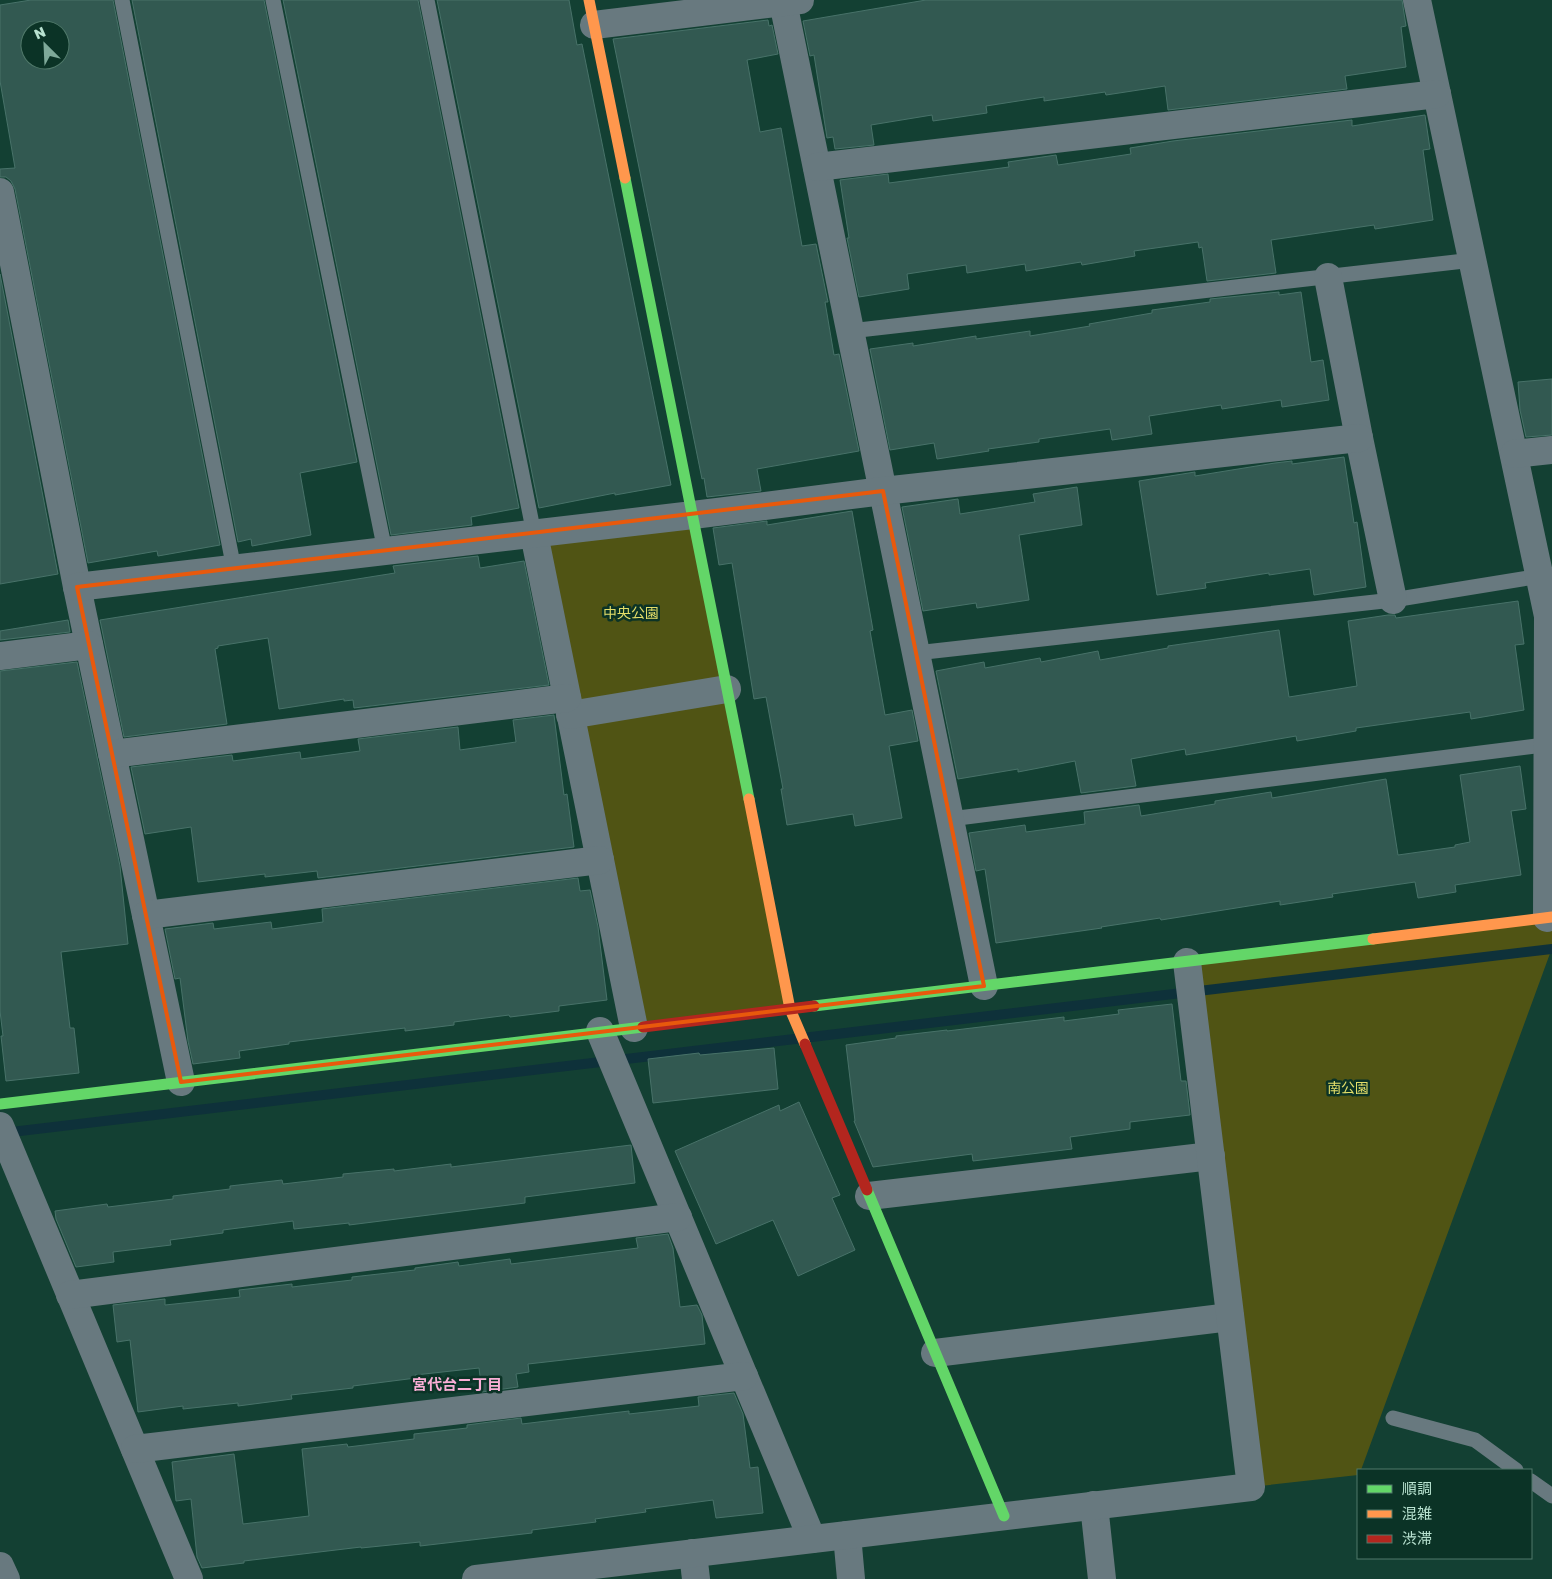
<svg xmlns="http://www.w3.org/2000/svg" width="1552" height="1579" font-family="'Golos Text','Noto Sans JP',sans-serif">
  <style>
    .park { fill: #505414 }
    .lines { fill: none; stroke-linecap: round; stroke-linejoin: round }
    .stream { stroke: #0e313a; stroke-width: 10 }
    .building { fill: #325951; stroke: #487269; fill-rule: evenodd }
    .lane { stroke: #68797f; stroke-width: 15 }
    .street { stroke: #68797f; stroke-width: 28 }
    .fast { stroke: #63d668; stroke-width: 11 }
    .slow { stroke: #ff974d; stroke-width: 11 }
    .jam { stroke: #b3261e; stroke-width: 11 }
    .marked { fill: none; stroke: #e8590c; stroke-width: 4; stroke-linejoin: round }
    .labels { text-anchor: middle; dominant-baseline: central; stroke-width: 5; stroke-linejoin: round; paint-order: stroke }
    .park-label { font-size: 14px; fill: #e3de69; stroke: #0b3326 }
    .neighbourhood-label { font-size: 15px; font-weight: bold; fill: #faafd6; stroke: #0b3326 }
  </style>
  <rect width="100%" height="100%" fill="#134033"/>
  <g class="park">
    <path d="M693 515 790 1009 634 1028 534 534Z"/>
    <path d="M1552 916V948L1361 1470H1358V1475L1251 1487 1187 962Z"/>
  </g>
  <g class="lines">
    <path class="stream" d="M3 1133 1552 949"/>
  </g>
  <g class="building">
    <path d="M31 0H113L220 545 158 556 157 551 88 563 15 189 11 181 6 177H0V169L15 168 0 81V5ZM30 30H60V60H30Z"/>
    <path d="M132 0H264L357 462 300 473 311 535 252 546 251 539 238 542Z"/>
    <path d="M283 0H418L519 508 471 517 472 525 391 535Z"/>
    <path d="M437 0H569L577 45 582 44 671 485 615 495V493L539 508Z"/>
    <path d="M926 0H1402L1406 26 1401 27 1406 67 1345 76 1347 89 1168 110 1165 86 1106 95 1105 92 1044 101V97L986 106 987 113 933 121 932 115 871 125 874 145 835 149 833 137 827 138 814 55 810 56 803 21Z"/>
    <path d="M768 20 769 26 772 25 778 54 747 60 760 132 781 128 802 246 816 244 828 302H825L834 355 839 354 859 451 757 469 761 491 707 497 704 478 702 479 613 39Z"/>
    <path d="M1425 115 1430 149 1423 150 1433 220 1375 229 1374 225 1271 240 1276 273 1207 281 1202 247 1199 248 1198 242 1134 251 1135 256 1082 265 1081 262 1026 271 1025 264 967 273 966 265 907 274 909 289 859 297 847 238H849L840 180 888 174 889 183 1009 167 1008 162 1056 155 1058 165 1131 154 1130 148 1173 141 1352 120V126Z"/>
    <path d="M0 274 58 574 0 584Z"/>
    <path d="M1279 292V295L1301 292 1311 362 1323 360 1329 400 1282 407 1281 400 1222 409 1221 405 1149 416 1152 434 1112 440 1110 429 1039 439V442L988 449 989 451 937 459 934 443 890 450 870 349 913 343V346L976 336V339L1030 331V336L1090 326 1089 324 1152 313V310L1210 302V299Z"/>
    <path d="M1552 379V435L1526 437 1520 410 1518 382Z"/>
    <path d="M1344 457 1354 523 1357 522 1366 587 1314 595 1310 569 1269 575V573L1205 583 1206 588 1157 595 1139 481 1195 472V476L1275 463 1292 461V464Z"/>
    <path d="M1077 487 1082 525 1019 535 1029 600 977 608 976 603 923 611 902 507 958 499 960 514 1035 502 1033 494Z"/>
    <path d="M852 511 873 630 870 631 885 715 912 710 918 741 889 746 902 818 855 826 853 814 787 825 781 789H783L766 697 754 699 732 563 719 565 713 528 767 521V525Z"/>
    <path d="M478 556 480 568 524 561 549 685 354 708 353 700 344 701V699L279 709 268 638 218 646V648L215 649 227 724 124 737 100 620 395 573 393 566Z"/>
    <path d="M1518 601 1524 644 1515 645 1524 710 1471 719 1470 712 1356 728V731L1297 741 1296 736 1186 755 1185 749 1131 759 1136 786 1081 793 1075 761 1018 772V769L958 779 936 671 984 662 985 668 1040 658 1041 662 1098 651 1100 660 1168 648V646L1279 630 1289 697 1357 686 1348 621 1388 615H1395L1396 618Z"/>
    <path d="M68 620 70 632 0 640V631Z"/>
    <path d="M77 662 120 866 128 944 61 952 70 1028H74L79 1073 6 1081 1 1036H3L0 1011V671Z"/>
    <path d="M554 715 564 795 567 794 574 847 318 878 317 871 265 877V874L198 882 191 827 145 834 131 767 232 755 233 761 300 752 301 759 360 751 358 739 458 727 460 750 516 742 513 720Z"/>
    <path d="M1520 766 1526 809 1511 811 1521 875 1455 885 1456 892 1418 898 1415 882 1332 894 1333 897 1280 905V901L1161 920 1160 918 1101 927 1102 928 996 943 985 869 976 871 969 833 1025 825 1026 832 1085 824 1084 812 1139 805 1141 816 1215 804V801L1271 792 1272 798 1386 779 1398 855 1455 847V845L1470 842 1460 775Z"/>
    <path d="M578 878 580 891 590 890 598 927 607 1000 559 1006V1011L510 1017 509 1015 454 1022V1025L405 1031V1028L289 1042V1044L239 1051 240 1058 193 1064 188 1041 180 978 175 979 165 929 213 923 214 929 271 922 272 929 323 922 322 909Z"/>
    <path d="M1172 1004 1181 1081H1186L1190 1115 1130 1122V1129L1070 1137 1072 1149 973 1161 972 1154 873 1167 854 1121H855L846 1045 896 1038V1036L947 1030V1031L1064 1017V1021L1119 1014 1118 1010Z"/>
    <path d="M774 1048 778 1089 653 1103 648 1059 699 1053 700 1055Z"/>
    <path d="M799 1102 840 1195 832 1198 855 1250 798 1276 773 1220 716 1244 675 1151 779 1105 780 1111Z"/>
    <path d="M631 1145 635 1183 525 1197V1203L349 1225V1223L294 1229 293 1221 223 1230V1233L170 1240 171 1245 113 1252 114 1262 76 1267 56 1219 55 1211 107 1204 108 1207 173 1199V1196L230 1189V1186L282 1180 283 1184 343 1177V1174L394 1169V1171L451 1164V1167Z"/>
    <path d="M668 1234 673 1248 680 1307 697 1305 702 1315 705 1344 528 1364 529 1372 516 1374 518 1387 482 1392 479 1368 415 1375 416 1378 353 1386V1388L291 1395 292 1399 238 1406V1403L183 1409V1406L138 1412 130 1340 117 1342 113 1305 165 1299V1305L240 1297 239 1290 292 1284V1287L352 1280V1277L415 1270V1268L458 1262 459 1266 510 1259 511 1264 638 1248 636 1238Z"/>
    <path d="M734 1393 743 1414 750 1468 758 1467 763 1513 716 1518 713 1500 645 1509 646 1512 595 1519 596 1522 532 1530V1533L420 1546V1542L361 1548V1547L244 1561V1563L202 1568 197 1557 191 1499 176 1501 172 1462 234 1454 243 1524 309 1516 302 1449 347 1444 348 1447 414 1439V1434L467 1428V1425L521 1418 522 1424 629 1411V1414L699 1406 698 1397Z"/>
  </g>
  <g class="lines">
    <g class="lane">
      <path d="M122 0 234 569"/>
      <path d="M273 0 385 551"/>
      <path d="M427 0 534 534"/>
      <path d="M850 331 1473 260"/>
      <path d="M916 653 1393 600 1540 576"/>
      <path d="M950 819 1552 744"/>
      <path d="M1393 1418 1475 1440 1516 1470"/>
      <path d="M1531 1481 1552 1496"/>
    </g>
    <g class="street">
      <path d="M1417 0 1548 616 1547 918"/>
      <path d="M783 2 984 986"/>
      <path d="M594 25 800 0"/>
      <path d="M817 167 1437 94"/>
      <path d="M0 192 77 587 181 1082"/>
      <path d="M1328 277 1359 438 1393 600"/>
      <path d="M1514 454 1552 450"/>
      <path d="M534 534 634 1028"/>
      <path d="M77 587 693 515 883 491 1359 438"/>
      <path d="M0 656 89 645"/>
      <path d="M570 715 727 689"/>
      <path d="M112 754 567 698"/>
      <path d="M146 915 600 860"/>
      <path d="M600 1031 812 1539"/>
      <path d="M0 1126 189 1579"/>
      <path d="M869 1196 1211 1156"/>
      <path d="M70 1295 678 1217"/>
      <path d="M935 1353 1230 1317"/>
      <path d="M135 1449 744 1376"/>
      <path d="M1094 1505 1102 1579"/>
      <path d="M847 1535 851 1579"/>
      <path d="M693 1553 696 1579"/>
      <path d="M0 1566 6 1579"/>
      <path d="M476 1579 1251 1487 1187 962"/>
    </g>
    <g class="fast">
      <path d="M625 178 749 799"/>
      <path d="M814 1006 1373 939"/>
      <path d="M0 1104 643 1027"/>
      <path d="M867 1190 1004 1516"/>
    </g>
    <g class="slow">
      <path d="M589 0 625 178"/>
      <path d="M749 799 790 1009 805 1044"/>
      <path d="M1373 939 1552 917"/>
    </g>
    <g class="jam">
      <path d="M643 1027 814 1006"/>
      <path d="M805 1044 867 1190"/>
    </g>
  </g>
  <path class="marked" d="M883 491 984 986 181 1082 77 587Z"/>
  <g class="labels">
    <g class="park-label">
      <text x="631" y="612">中央公園</text>
      <text x="1348" y="1087">南公園</text>
    </g>
    <g class="neighbourhood-label">
      <text x="457" y="1384">宮代台二丁目</text>
    </g>
  </g>
  <rect x="1357" y="1469" width="175" height="90" fill="#0b3326" stroke="#50796a"/>
  <rect x="1367" y="1485" width="25" height="8" fill="#63d668" stroke="#50796a"/>
  <text x="1402" y="1494" font-size="15" fill="#b8e2d0">順調</text>
  <rect x="1367" y="1510" width="25" height="8" fill="#ff974d" stroke="#50796a"/>
  <text x="1402" y="1519" font-size="15" fill="#b8e2d0">混雑</text>
  <rect x="1367" y="1535" width="25" height="8" fill="#b3261e" stroke="#50796a"/>
  <text x="1402" y="1544" font-size="15" fill="#b8e2d0">渋滞</text>
  <g transform="translate(45 45) rotate(336)"><circle r="24" fill="#0b3326" stroke="#50796a"/>
  <path d="M0-4L9 19L0 12L-9 19Z" fill="#7ea999"/>
  <text y="-8" font-size="14" font-weight="bold" text-anchor="middle" fill="#b8e2d0">N</text>
  </g>
</svg>
